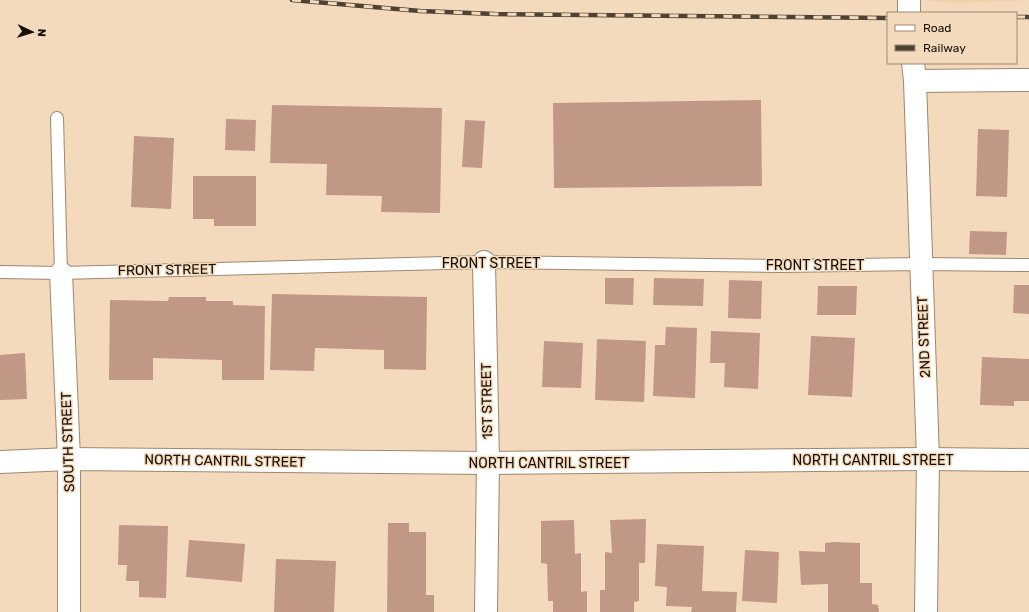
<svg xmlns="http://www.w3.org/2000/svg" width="1029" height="612" font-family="Rubik,sans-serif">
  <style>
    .built { fill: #efcfac }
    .building { fill: #c09885 }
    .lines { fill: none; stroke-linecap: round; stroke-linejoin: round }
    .service-casing { stroke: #9f876c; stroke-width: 14 }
    .minor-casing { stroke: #9f876c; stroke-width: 24 }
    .service { stroke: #fff; stroke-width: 12 }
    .minor { stroke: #fff; stroke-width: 22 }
    .rail-casing { stroke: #4e4233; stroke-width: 4.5 }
    .rail { stroke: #f4dabc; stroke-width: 3; stroke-dasharray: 9; stroke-linecap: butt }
    .labels { text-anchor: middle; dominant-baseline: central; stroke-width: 3; stroke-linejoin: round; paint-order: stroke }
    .street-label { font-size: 14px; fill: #160e04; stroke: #f4dabc }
  </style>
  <rect width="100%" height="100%" fill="#f4dabc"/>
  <path class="built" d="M921 0H1029L956 3Z"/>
  <g class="building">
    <path d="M761 100 762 186 554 188 553 103Z"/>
    <path d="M272 105 442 108 440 213 381 212 382 196 326 195 327 164 270 163Z"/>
    <path d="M226 119 256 120 255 151 225 150Z"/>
    <path d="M465 120 485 121 482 168 462 167Z"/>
    <path d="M978 129 1009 130 1007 197 976 196Z"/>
    <path d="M134 136 174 138 171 209 131 207Z"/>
    <path d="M193 176H256V226H214V219H193Z"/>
    <path d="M970 231 1007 232 1006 255 969 254Z"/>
    <path d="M605 278H634L633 305 605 304Z"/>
    <path d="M654 278 704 279 703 306 653 305Z"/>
    <path d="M729 280 762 281 761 319 728 318Z"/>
    <path d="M1014 285H1029V314L1013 313Z"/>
    <path d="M818 286H857L856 315H817Z"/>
    <path d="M272 294 427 297 426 370 384 369V350L315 348 314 371 270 370Z"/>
    <path d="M169 297H206V301H233V305L265 306 264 380H222V360L153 358V380H109L110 300 168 301Z"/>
    <path d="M666 327 697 328 695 398 653 396 655 345H665Z"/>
    <path d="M711 331 760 333 758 389 724 387 725 363H710Z"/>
    <path d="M811 336 855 338 852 397 808 395Z"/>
    <path d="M597 339 646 341 644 402 595 400Z"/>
    <path d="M544 341 583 343 581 388 542 387Z"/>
    <path d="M25 353 27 399 0 400V355Z"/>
    <path d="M982 357 1029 359V401H1014V406L980 405Z"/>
    <path d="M646 519 645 563H639V601L634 602V612H600V590H605V552L612 553 610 520Z"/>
    <path d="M574 520 575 554 581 553V592L587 591V612H553V601H548L547 564 541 563V521Z"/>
    <path d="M388 523H409V532H426V595H434V612H387Z"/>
    <path d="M119 525 168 526 166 598 139 597V581H126L127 565H118Z"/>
    <path d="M189 540 245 544 242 582 186 577Z"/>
    <path d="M834 542 860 543V583H872V604L878 605 879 612H828V584L801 585 799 551 825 552V543Z"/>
    <path d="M657 544 704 546 702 591 737 592 736 612H691L692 607 666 606 667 587 655 586Z"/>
    <path d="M745 550 779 552 777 603 742 601Z"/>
    <path d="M276 559 336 561 334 612H274Z"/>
  </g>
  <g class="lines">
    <g class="service-casing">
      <g id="service">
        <path d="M57 118 61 273"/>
        <path d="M0 272 61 273 484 262 780 266 921 264 1029 265"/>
      </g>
    </g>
    <g class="minor-casing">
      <g id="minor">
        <path d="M909 0V13"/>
        <path d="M913 63 915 81 928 459 926 612"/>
        <path d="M915 81 1029 80"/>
        <path d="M484 262 488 463 486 612"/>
        <path d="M61 273 69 459V612"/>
        <path d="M0 462 69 459 488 463 928 459 1029 460"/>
      </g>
    </g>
    <use href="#service" class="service"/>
    <use href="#minor" class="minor"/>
    <g class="rail-casing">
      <g id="rail">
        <path d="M292 0 420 11 495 14 888 18"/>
        <path d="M1016 17H1029"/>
      </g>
    </g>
    <use href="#rail" class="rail"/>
  </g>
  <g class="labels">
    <g class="street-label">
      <text x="491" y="263">FRONT STREET</text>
      <text x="815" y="265">FRONT STREET</text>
      <text transform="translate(167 270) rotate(-1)">FRONT STREET</text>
      <text transform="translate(924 337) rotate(-92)">2ND STREET</text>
      <text transform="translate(487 401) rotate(-91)">1ST STREET</text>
      <text transform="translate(68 442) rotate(-92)">SOUTH STREET</text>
      <text x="873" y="460">NORTH CANTRIL STREET</text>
      <text transform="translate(225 461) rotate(1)">NORTH CANTRIL STREET</text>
      <text x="549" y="463">NORTH CANTRIL STREET</text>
    </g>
  </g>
  <rect x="887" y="12" width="130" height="52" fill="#f4dabc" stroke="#9b8872"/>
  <rect x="895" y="25" width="20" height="6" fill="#ffffff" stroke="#9b8872"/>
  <text x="923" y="32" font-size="12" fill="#160e04">Road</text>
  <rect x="895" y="45" width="20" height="6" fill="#4e4233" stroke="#9b8872"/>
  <text x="923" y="52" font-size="12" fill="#160e04">Railway</text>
  <g transform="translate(32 32) rotate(94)" stroke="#f4dabc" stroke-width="3" paint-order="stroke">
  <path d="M0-3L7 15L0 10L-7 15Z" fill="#160e04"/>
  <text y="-6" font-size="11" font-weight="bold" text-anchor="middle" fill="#160e04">N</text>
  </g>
</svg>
